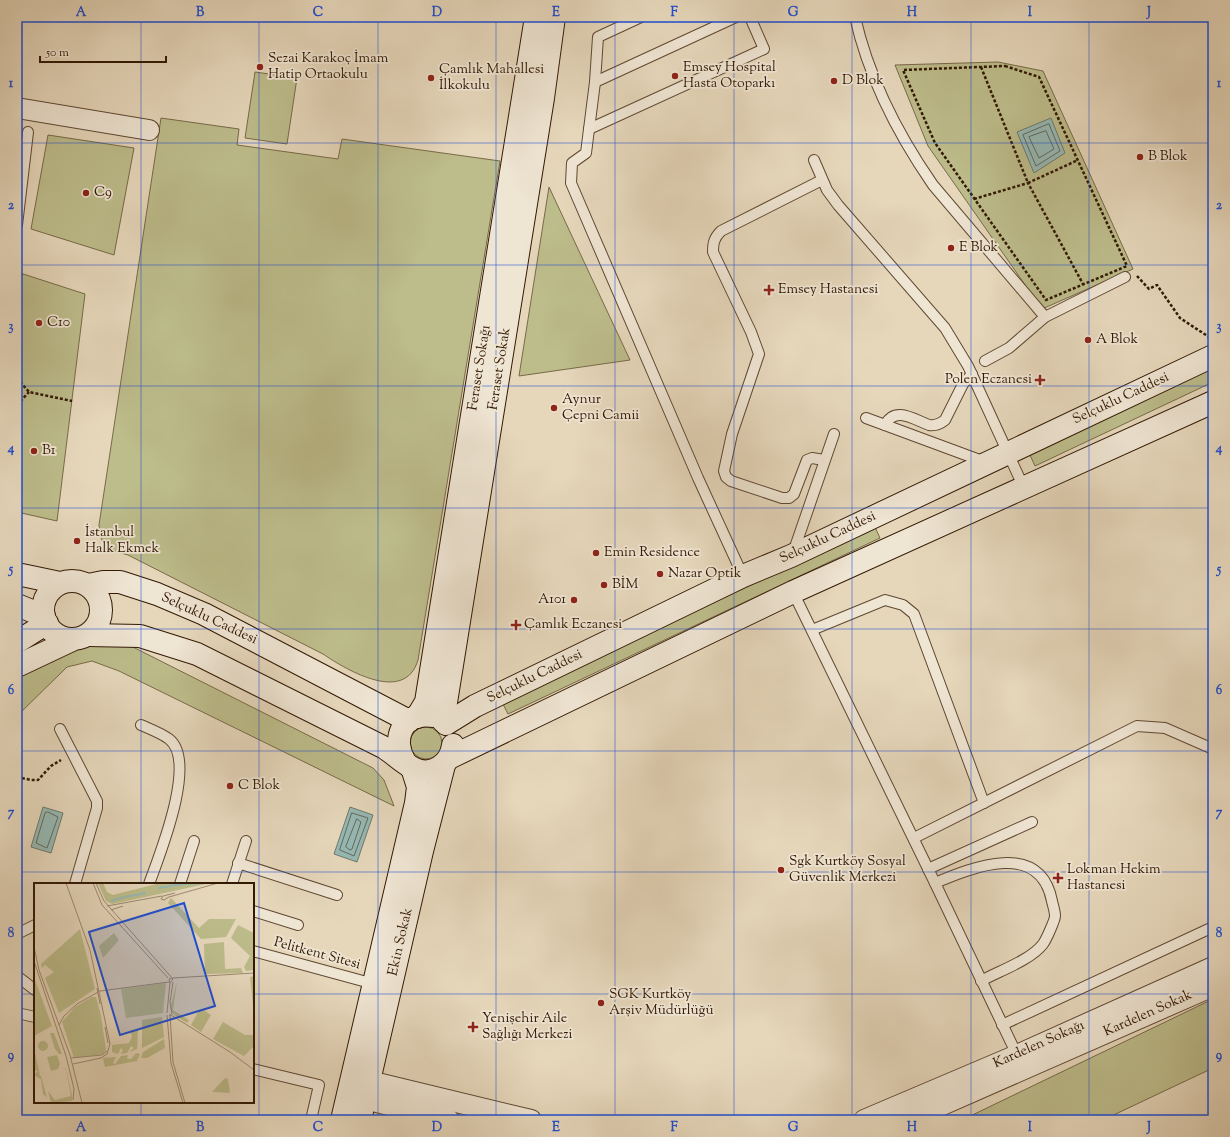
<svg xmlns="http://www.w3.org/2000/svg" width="1230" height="1137" font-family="'Sorts Mill Goudy',serif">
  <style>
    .green { fill: #bdbc8b; stroke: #786a48 }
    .water { fill: #96b9b4; stroke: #6e796e }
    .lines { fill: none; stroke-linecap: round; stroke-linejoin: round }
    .shore { stroke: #64695c; stroke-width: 1 }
    .lane-casing { stroke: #5f4832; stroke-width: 12 }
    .street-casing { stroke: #5f4832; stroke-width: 22 }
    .secondary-casing { stroke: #321904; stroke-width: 24 }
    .path { stroke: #321904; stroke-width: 2.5; stroke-dasharray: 3 2; stroke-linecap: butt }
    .lane { stroke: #efe5d3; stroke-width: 10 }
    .street { stroke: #efe5d3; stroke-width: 20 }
    .secondary { stroke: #efe5d3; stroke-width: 22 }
    .grid { fill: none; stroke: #1d4ed8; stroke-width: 1; stroke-opacity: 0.55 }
    .poi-dot { fill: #8f2418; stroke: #efe5d3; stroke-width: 1.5 }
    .labels { text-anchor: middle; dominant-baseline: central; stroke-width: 3.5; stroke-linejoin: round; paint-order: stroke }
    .poi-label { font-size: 14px; fill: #321904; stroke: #efe5d3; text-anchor: start }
    .street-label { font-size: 14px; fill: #321904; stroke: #efe5d3 }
    .inset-river { fill: none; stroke: #96b9b4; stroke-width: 2 }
    .inset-road { fill: none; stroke: #9e8b72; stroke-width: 1 }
    .view { fill: #1d4ed8; fill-opacity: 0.15; stroke: #1d4ed8; stroke-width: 2 }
    .inset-edge { fill: none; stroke: #321904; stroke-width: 2 }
    .neatline { fill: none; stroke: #1d4ed8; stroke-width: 1.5 }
    .grid-label { font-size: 13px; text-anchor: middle; font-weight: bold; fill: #1d4ed8 }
  </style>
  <rect width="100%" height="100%" fill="#e6d7bb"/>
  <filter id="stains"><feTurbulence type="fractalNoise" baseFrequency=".005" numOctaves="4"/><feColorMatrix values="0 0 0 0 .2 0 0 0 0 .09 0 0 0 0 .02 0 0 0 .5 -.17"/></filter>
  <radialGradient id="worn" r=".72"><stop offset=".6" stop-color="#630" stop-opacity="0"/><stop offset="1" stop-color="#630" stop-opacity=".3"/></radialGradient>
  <g class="green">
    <path d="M998 62 1043 71 1133 269 1042 309 928 146 895 65Z"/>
    <path d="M255 72 297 78 287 144 245 138Z"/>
    <path d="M161 118 239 129 237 145 338 159 342 139 500 161 418 660C405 704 348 671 323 654L128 555C107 549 101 548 99 525Z"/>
    <path d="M48 135 134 148 114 255 31 229Z"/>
    <path d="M549 187 630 360 519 376Z"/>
    <path d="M17 272 85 294 57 521 17 512Z"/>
    <path d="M1213 366V382L1035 466 1029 453Z"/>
    <path d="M875 527 880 538 508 714 502 702Z"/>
    <path d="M113 637 373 768 384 780 394 806 119 671 92 661 67 667 17 716V675L53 645Z"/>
    <circle cx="426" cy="743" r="16"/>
    <path d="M1213 999V1068L1103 1120H962Z"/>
  </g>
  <g class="water">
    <path d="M1051 118 1065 153 1034 173 1017 132Z"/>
    <path d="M43 807 63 813 51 853 31 847Z"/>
    <path d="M350 807 373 815 357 862 334 854Z"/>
  </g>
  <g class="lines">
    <g class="shore">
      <path d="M1049 124 1060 151 1036 166 1023 135Z"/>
      <path d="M1046 131 1054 149 1039 158 1029 137Z"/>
      <path d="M48 812 58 817 47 848 36 843 45 813Z"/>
      <path d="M352 813 368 818 354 856 340 850Z"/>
      <path d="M357 819 361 822 352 849 350 850 346 847Z"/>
    </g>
    <g class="lane-casing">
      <g id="lane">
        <path d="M641 17 598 37 595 82 586 153 572 163 571 183 698 478 743 576"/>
        <path d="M855 17C869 79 897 133 933 185L1045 317"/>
        <path d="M595 82 736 17"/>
        <path d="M589 129 764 49 750 17"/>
        <path d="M814 160 827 190 838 205 945 328 968 366 1024 488"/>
        <path d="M822 180 721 231C714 238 713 243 713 252L751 332 759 354 732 434 724 471 726 477 731 481 782 498H789L794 494 807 460 812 458 824 460"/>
        <path d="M17 225 28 132"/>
        <path d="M985 361 1009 348 1045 317 1125 277"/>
        <path d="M866 418 985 462"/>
        <path d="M885 425C895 406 913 419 929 425 936 426 940 424 945 420L963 384 972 374"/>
        <path d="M793 553 834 434"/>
        <path d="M793 592 935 883 1017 1055"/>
        <path d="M812 630 885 600 903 605 914 614 984 803"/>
        <path d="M141 725C150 729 161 733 169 739 198 761 159 856 149 884"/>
        <path d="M60 729 97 801V808L75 884"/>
        <path d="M914 838 1137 726 1165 728 1213 749"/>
        <path d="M238 863 337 895"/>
        <path d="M928 869 1032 822"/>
        <path d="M935 883C973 867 1040 840 1052 901 1053 906 1055 911 1055 916 1055 920 1046 940 1043 944 1031 960 999 971 981 981"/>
        <path d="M180 884 194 841"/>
        <path d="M232 884 246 841"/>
        <path d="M253 911 298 925"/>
        <path d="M17 934 35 925"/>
        <path d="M253 951 374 984"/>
        <path d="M17 976 35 990"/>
        <path d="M17 1013 35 1017"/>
        <path d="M1002 1025 1213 927"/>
        <path d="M253 1069 319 1085 311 1120"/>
      </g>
    </g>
    <g class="street-casing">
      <g id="street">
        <path d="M17 108 149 130"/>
        <path d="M369 1081 531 1120"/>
        <path d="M365 1099 449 1120"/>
        <path d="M864 1120 1017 1055 1213 967"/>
        <path d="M908 1120 1213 986"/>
      </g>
    </g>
    <g class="secondary-casing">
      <g id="secondary">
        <path d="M17 574 60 583"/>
        <circle cx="72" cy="610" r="29"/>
        <path d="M88 585 103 582H120L157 594 204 614 409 721"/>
        <path d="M17 605 44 616"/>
        <path d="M88 635 140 636 197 654 385 748C394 754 403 763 413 768 431 778 451 764 453 745"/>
        <path d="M17 642 47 623"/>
        <path d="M17 666 72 640"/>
        <path d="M417 717 426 702 536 17"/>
        <path d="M443 721 543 98 554 17"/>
        <path d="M446 724 475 706 743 576 791 556 1213 356"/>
        <path d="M449 758 793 592 1213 402"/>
        <path d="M405 762C391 740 402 711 432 716"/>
        <path d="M342 1120 416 803 418 787 412 768"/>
        <path d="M360 1120 422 851 444 765"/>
      </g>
    </g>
    <g class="path">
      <path d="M1005 66 1039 77 1127 266 1046 300 935 143 903 70Z"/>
      <path d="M981 67 1028 183 1078 160"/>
      <path d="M974 199 1028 183 1083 284"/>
      <path d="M1137 276 1149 289 1157 285 1180 318 1209 337"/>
      <path d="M17 279 22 274"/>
      <path d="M17 378 29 392 72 401"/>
      <path d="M17 405 29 392"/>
      <path d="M17 777 31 780H38L51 766 61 760"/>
    </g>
    <use href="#lane" class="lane"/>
    <use href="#street" class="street"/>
    <use href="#secondary" class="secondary"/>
  </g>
  <path class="grid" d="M141 17V884M259 17V1120M378 17V1120M496 17V1120M615 17V1120M734 17V1120M852 17V1120M971 17V1120M1089 17V1120M17 143H1213M17 265H1213M17 386H1213M17 508H1213M17 629H1213M17 751H1213M17 872H1213M17 994H35M253 994H1213M141 1102V1120"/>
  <g class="poi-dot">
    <circle cx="260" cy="67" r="4"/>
    <circle cx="675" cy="76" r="4"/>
    <circle cx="431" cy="78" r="4"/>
    <circle cx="834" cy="81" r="4"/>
    <circle cx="1140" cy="157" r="4"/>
    <circle cx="86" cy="193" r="4"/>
    <circle cx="951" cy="248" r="4"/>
    <path d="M767 284h4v4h4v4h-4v4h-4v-4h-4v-4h4z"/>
    <circle cx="39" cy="323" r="4"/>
    <circle cx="1088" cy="340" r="4"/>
    <path d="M1038 374h4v4h4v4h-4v4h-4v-4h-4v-4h4z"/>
    <circle cx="554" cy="408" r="4"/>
    <circle cx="34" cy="451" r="4"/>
    <circle cx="77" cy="541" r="4"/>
    <circle cx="596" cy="553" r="4"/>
    <circle cx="660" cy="574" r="4"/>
    <circle cx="604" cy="585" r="4"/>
    <circle cx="574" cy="600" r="4"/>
    <path d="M514 619h4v4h4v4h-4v4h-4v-4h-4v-4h4z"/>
    <circle cx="230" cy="786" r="4"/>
    <circle cx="781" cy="870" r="4"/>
    <path d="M1056 872h4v4h4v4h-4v4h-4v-4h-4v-4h4z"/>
    <circle cx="601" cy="1003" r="4"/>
    <path d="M471 1021h4v4h4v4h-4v4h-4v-4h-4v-4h4z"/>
  </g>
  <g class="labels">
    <g class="poi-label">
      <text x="268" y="59">Sezai Karakoç İmam<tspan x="268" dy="16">Hatip Ortaokulu</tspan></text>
      <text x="683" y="68">Emsey Hospital<tspan x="683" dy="16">Hasta Otoparkı</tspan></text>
      <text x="439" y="70">Çamlık Mahallesi<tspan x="439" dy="16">İlkokulu</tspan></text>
      <text x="842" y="81">D Blok</text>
      <text x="1148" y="157">B Blok</text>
      <text x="94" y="193">C9</text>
      <text x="959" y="248">E Blok</text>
      <text x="778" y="290">Emsey Hastanesi</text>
      <text x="47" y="323">C10</text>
      <text x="1096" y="340">A Blok</text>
      <text x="1032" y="380" text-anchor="end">Polen Eczanesi</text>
      <text x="562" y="400">Aynur<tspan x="562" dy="16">Çepni Camii</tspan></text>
      <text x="42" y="451">B1</text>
      <text x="85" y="533">İstanbul<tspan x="85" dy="16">Halk Ekmek</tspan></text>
      <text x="604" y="553">Emin Residence</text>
      <text x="668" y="574">Nazar Optik</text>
      <text x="612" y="585">BİM</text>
      <text x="566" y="600" text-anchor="end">A101</text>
      <text x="524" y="625">Çamlık Eczanesi</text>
      <text x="238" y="786">C Blok</text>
      <text x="789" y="862">Sgk Kurtköy Sosyal<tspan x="789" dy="16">Güvenlik Merkezi</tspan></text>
      <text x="1067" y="870">Lokman Hekim<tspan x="1067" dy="16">Hastanesi</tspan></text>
      <text x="609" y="995">SGK Kurtköy<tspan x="609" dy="16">Arşiv Müdürlüğü</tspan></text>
      <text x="482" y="1019">Yenişehir Aile<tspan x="482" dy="16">Sağlığı Merkezi</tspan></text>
    </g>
    <g class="street-label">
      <text transform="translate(480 368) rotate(-81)">Feraset Sokağı</text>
      <text transform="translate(500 369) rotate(-81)">Feraset Sokak</text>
      <text transform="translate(1121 399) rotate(-25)">Selçuklu Caddesi</text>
      <text transform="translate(828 538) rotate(-25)">Selçuklu Caddesi</text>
      <text transform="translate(209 619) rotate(25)">Selçuklu Caddesi</text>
      <text transform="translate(535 677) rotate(-26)">Selçuklu Caddesi</text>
      <text transform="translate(401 942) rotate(-77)">Ekin Sokak</text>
      <text transform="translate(317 954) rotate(15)">Pelitkent Sitesi</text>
      <text transform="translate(1148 1014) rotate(-24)">Kardelen Sokak</text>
      <text transform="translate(1039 1045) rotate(-24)">Kardelen Sokağı</text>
    </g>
  </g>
  <g transform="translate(34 883)">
    <rect width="220" height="220" fill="#e6d7bb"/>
    <path d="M64 0H69L73 9 79 12 126 0H177L78 21 72 18ZM137 15 165 45 175 36H202L192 54 167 56 134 20ZM204 42 220 50V87L212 88 210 84 216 73 197 55ZM46 46 61 106 25 130 11 95 20 89 11 82 8 85 7 81ZM80 50 85 57 69 75 65 63ZM190 59 191 86 207 85 209 90 171 91 170 61ZM220 93V131L216 94ZM0 94 18 143 0 153ZM143 98 139 127 155 137 153 140 139 131 136 126ZM132 100 129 130 92 135 87 106ZM58 114H62L67 133 72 167 69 171 40 175 28 139 41 124ZM170 127 177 132 167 149 157 142 164 129ZM128 134 130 154 108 165V137ZM189 139 211 152H220V163L210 173 179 156ZM104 147 103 166 95 169 100 165 97 163 93 170 87 171 89 167 87 165 84 171 78 169V162L95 160 98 154 96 148ZM16 150H20L28 171H25L21 166ZM130 156 131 165 113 175H107L109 169ZM4 163a5 5 0 1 1 10 0a5 5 0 1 1-10 0ZM0 165 6 193H7L13 215 9 211 7 196 0 192 4 188 0 187ZM102 170 106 171 103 178 71 184 69 175 82 174 79 180 81 181 87 173 94 172 93 176H97ZM23 172 26 181 24 186 17 188 13 174ZM29 185 32 186 38 212V218L17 220 14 208 21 217 37 213 32 187ZM191 195 194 196 196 210 178 209Z" fill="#bdbc8b"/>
    <path class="inset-river" d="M150 1 169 0M124 5 149 1M91 14 112 10M77 18 90 14"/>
    <path class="inset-road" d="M32 0 56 67 76 161 73 171 67 175 39 181M59 0 68 22 134 95M62 0 70 18 139 96 136 100 135 96 138 95M129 13 127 16 130 17 135 14 184 0M129 13 141 10M73 23 128 13M77 27 89 23M0 64 5 87 36 172 48 220M0 78 32 173 40 206 39 217M139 95 220 90M63 105 66 121M133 130 136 99M133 132 137 180 149 220M136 132 139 179 151 220M137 132 196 169 220 187M135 133 138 130 136 119 139 99M25 142 30 133 43 121 66 108 135 99M71 144 74 160M37 175 68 172 73 168M80 220H111"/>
    <path class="view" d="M150 20 181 123 86 152 55 49Z"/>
    <rect width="220" height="220" class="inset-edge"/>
  </g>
  <rect width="1230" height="1137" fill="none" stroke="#e6d7bb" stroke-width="44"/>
  <path d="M40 56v6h126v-6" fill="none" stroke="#321904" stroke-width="2"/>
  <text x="46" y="56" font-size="12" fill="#321904" stroke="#efe5d3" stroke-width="3" paint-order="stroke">50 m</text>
  <rect x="22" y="22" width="1186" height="1093" class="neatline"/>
  <g class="grid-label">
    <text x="81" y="16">A</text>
    <text x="200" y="16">B</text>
    <text x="318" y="16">C</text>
    <text x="437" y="16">D</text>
    <text x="556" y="16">E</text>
    <text x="674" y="16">F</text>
    <text x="793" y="16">G</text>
    <text x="912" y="16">H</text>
    <text x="1030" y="16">I</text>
    <text x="1149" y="16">J</text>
    <text x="11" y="87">1</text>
    <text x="1219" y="87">1</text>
    <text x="11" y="209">2</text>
    <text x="1219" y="209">2</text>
    <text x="11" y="330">3</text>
    <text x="1219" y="330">3</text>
    <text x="11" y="452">4</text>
    <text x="1219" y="452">4</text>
    <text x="11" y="573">5</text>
    <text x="1219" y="573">5</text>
    <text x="11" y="694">6</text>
    <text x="1219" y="694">6</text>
    <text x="11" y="816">7</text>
    <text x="1219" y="816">7</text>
    <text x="11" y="937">8</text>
    <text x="1219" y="937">8</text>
    <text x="11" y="1059">9</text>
    <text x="1219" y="1059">9</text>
    <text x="81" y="1131">A</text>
    <text x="200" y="1131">B</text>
    <text x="318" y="1131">C</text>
    <text x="437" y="1131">D</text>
    <text x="556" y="1131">E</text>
    <text x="674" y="1131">F</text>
    <text x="793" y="1131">G</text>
    <text x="912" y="1131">H</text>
    <text x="1030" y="1131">I</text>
    <text x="1149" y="1131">J</text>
  </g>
  <rect width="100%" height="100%" filter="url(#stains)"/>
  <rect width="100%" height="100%" fill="url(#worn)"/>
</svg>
